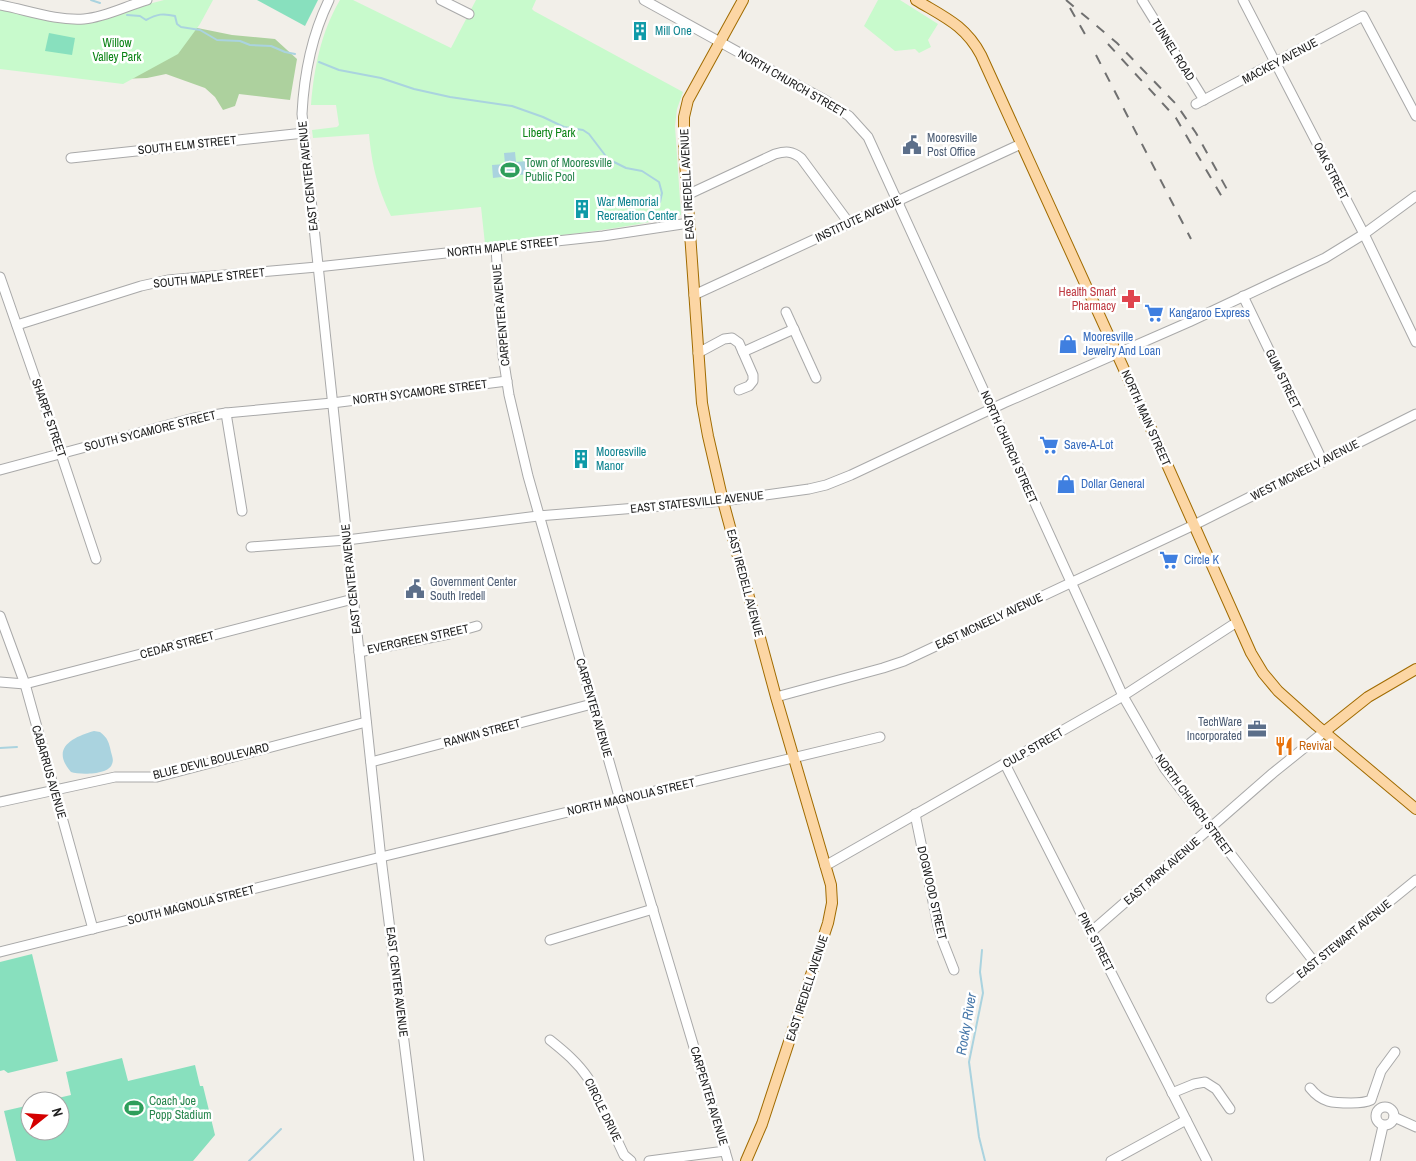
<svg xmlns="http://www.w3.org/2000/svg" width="1416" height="1161" font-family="'Archivo Narrow',sans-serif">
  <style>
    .forest { fill: #add19e }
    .park { fill: #c8facc }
    .pitch { fill: #88e0be }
    .water { fill: #aad3df }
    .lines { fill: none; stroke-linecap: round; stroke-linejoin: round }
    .stream { stroke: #aad3df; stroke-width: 2 }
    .minor-casing { stroke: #a9a9a9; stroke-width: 11 }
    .major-casing { stroke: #a06b00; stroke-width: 12 }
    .minor { stroke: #fff; stroke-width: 9 }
    .major { stroke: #fcd6a4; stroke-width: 10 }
    .rail { stroke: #707070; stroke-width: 2; stroke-dasharray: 10 10; stroke-linecap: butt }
    .labels { text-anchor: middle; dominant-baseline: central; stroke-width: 5; stroke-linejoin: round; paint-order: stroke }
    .culture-label { font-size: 12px; fill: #0d838f; stroke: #fff; text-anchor: start }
    .park-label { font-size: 12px; fill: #0c8416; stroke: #fff }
    .street-label { font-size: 12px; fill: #222; stroke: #fff }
    .service-label { font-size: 12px; fill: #4e5e75; stroke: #fff; text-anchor: start }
    .leisure-label { font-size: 12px; fill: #27864d; stroke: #fff; text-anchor: start }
    .health-label { font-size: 12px; fill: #be3a42; stroke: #fff; text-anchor: end }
    .shop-label { font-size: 12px; fill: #366cbe; stroke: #fff; text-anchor: start }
    .food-label { font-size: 12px; fill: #c56008; stroke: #fff; text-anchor: start }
    .water-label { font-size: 14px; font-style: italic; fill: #4a7aab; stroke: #fff }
  </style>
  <rect width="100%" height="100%" fill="#f2efe9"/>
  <path class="forest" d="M163 21 232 35 275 39 297 59 290 100 239 94 235 106 223 110 215 97 205 88 166 74 147 78 121 79Z"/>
  <g class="park">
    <path d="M164 0H213L200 24 178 54 123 84 0 69V9L61 21 141 6Z"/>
    <path d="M340 0H353L451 48 476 0H536L532 9 534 11 683 92 677 109 675 126 681 215C617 231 550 236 485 244L481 207 391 216C377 186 372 166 369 134L313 138 312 130 337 127 339 125 336 105H311C314 68 321 32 340 0Z"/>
    <path d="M878 0H900L938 24 928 40 931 47 919 53 915 49 895 51 864 26Z"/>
  </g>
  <g class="pitch">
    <path d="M257 0H318L305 26Z"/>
    <path d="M49 33 75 38 72 55 45 51Z"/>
    <path d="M32 954 58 1061 8 1073 4 1070 0 1071V962Z"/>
    <path d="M122 1058 128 1081 195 1065 200 1086H203L215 1135 193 1161H16L4 1111 30 1105V1131H60V1101H45L71 1095 66 1072Z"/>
  </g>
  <g class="water">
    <path d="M515 152 516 162 527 161 529 174 493 178 492 165 505 164 504 153Z"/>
    <path d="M94 731 100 732C108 738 109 743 111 752 112 756 114 760 112 764 109 775 80 775 71 772 50 748 73 737 94 731Z"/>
  </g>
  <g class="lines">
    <g class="stream">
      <path d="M91 0 100 3"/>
      <path d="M127 15 140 16 146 20C157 14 163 13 175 16L177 24 181 27 200 30 217 40 240 41 250 45 271 46 285 52 295 54"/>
      <path d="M319 62 339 70 381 78 414 89 450 97 512 106 543 117 564 127 583 130 589 134 608 159 626 168 642 171 659 182 662 193 660 202"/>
      <path d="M0 748 17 747"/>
      <path d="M982 950 980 972 983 993 969 1062 979 1137 985 1161"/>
      <path d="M249 1161 281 1129"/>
    </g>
    <g class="minor-casing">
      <g id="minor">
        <path d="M329 0C311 37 304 74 302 114L380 850 419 1161"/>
        <path d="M441 0 469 14"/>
        <path d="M644 0 825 100 849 116 868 137 1123 696 1165 769 1315 963"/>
        <path d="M1142 0 1204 100"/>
        <path d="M1243 0 1364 234 1416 342"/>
        <path d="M0 5C27 10 56 21 84 19 106 17 126 6 147 0"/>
        <path d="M1196 104 1363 16 1416 116"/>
        <path d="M71 158 304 133"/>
        <path d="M687 195 775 154C786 151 792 151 801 158L849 223"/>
        <path d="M496 248 503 356 509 395 528 476 620 800 728 1161"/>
        <path d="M0 277 50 421 96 559"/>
        <path d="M694 295 1021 144"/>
        <path d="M1243 296 1323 462"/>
        <path d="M786 312 816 378"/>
        <path d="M17 325 141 286 168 280 317 267 603 236 689 223"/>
        <path d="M743 352 794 329"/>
        <path d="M698 353 724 339 732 338 739 343 753 375V381L749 386 739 390"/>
        <path d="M226 413 242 511"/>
        <path d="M0 470 194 418 226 413 332 403 507 381"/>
        <path d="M251 547 347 540 538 516 723 501 809 489 826 485 851 475 1004 403 1189 322 1325 258 1364 234 1416 196"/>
        <path d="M0 616 25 684 93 929"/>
        <path d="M359 652 449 634 477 626"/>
        <path d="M0 682 25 684 353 599"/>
        <path d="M776 697 883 668 904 661 1194 525 1416 414"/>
        <path d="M371 762 592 704"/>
        <path d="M1005 764 1207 1161"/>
        <path d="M0 802 115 777H157L366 722"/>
        <path d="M915 814 938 926 943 942 954 970"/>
        <path d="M825 866 1123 696 1237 622"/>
        <path d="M1091 932 1273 773 1324 732"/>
        <path d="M550 940 653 909"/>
        <path d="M0 952 381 857 880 737"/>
        <path d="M1271 998 1416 880"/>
        <path d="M550 1040C565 1052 578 1063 588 1078L624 1155 631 1161"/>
        <path d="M1310 1088C1322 1103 1333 1103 1351 1103 1358 1103 1365 1103 1371 1100L1381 1071 1395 1052"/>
        <path d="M1172 1093 1194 1084 1205 1082 1216 1089 1230 1109"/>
        <circle cx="1385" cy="1116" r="9"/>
        <path d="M1394 1117 1416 1127"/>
        <path d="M649 1161 725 1151"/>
        <path d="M1111 1161 1186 1120"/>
        <path d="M1375 1161 1383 1126"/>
      </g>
    </g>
    <g class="major-casing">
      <g id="major">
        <path d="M743 0 688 100 684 117V148L702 403 708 436 723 501 776 697 831 885 832 903 828 923 762 1124 746 1161"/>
        <path d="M916 0C944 17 965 25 981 55L1153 433 1251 653 1263 673 1278 691 1316 725 1416 809"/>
        <path d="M1324 732 1368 697 1416 669"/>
      </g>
    </g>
    <use href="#minor" class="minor"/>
    <use href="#major" class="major"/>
    <g class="rail">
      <path d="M1066 0 1117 43 1176 104 1196 133 1229 193"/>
      <path d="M1070 8 1086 36"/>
      <path d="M1108 44 1176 118 1222 197"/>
      <path d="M1096 55 1191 239"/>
    </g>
  </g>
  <defs>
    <g id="building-bare" transform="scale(1.5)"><path d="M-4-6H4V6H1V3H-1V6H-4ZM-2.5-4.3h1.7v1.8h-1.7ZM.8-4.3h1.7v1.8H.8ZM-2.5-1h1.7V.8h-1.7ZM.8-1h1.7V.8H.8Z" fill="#0f9aa8" stroke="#fff" stroke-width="2.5" paint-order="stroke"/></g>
    <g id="civic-bare" transform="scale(1.5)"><path d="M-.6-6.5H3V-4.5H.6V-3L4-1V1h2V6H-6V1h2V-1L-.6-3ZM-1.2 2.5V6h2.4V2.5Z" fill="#5c6f8a" stroke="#fff" stroke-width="2.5" paint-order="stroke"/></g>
    <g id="stadium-bare" transform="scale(1.5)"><path d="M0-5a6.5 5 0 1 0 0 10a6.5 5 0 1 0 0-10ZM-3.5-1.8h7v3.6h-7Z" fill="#2e9e5b" stroke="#fff" stroke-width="2.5" paint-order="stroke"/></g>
    <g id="pharmacy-bare" transform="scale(1.5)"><path d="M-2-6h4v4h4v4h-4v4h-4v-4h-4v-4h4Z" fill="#e0444e" stroke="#fff" stroke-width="2.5" paint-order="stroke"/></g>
    <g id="supermarket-bare" transform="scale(1.5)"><path d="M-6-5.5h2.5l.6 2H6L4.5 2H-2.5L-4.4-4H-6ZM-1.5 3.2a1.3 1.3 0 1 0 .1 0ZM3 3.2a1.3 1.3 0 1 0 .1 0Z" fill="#3f7fe0" stroke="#fff" stroke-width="2.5" paint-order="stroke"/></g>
    <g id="shop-bare" transform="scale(1.5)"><path d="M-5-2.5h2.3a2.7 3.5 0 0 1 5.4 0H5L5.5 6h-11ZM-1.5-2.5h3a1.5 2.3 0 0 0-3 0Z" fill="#3f7fe0" stroke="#fff" stroke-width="2.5" paint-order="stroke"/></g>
    <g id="office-bare" transform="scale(1.5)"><path d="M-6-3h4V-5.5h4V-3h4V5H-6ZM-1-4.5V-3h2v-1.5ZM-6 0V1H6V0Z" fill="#5c6f8a" stroke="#fff" stroke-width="2.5" paint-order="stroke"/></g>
    <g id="restaurant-bare" transform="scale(1.5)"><path d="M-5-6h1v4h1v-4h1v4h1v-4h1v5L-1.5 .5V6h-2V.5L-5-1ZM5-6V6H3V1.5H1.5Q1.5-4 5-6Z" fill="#e8710a" stroke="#fff" stroke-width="2.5" paint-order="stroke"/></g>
  </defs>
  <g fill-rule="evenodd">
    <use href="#building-bare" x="640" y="31"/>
    <use href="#civic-bare" x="912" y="145"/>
    <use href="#stadium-bare" x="510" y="170"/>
    <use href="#building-bare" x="582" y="209"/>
    <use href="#pharmacy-bare" x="1131" y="299"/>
    <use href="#supermarket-bare" x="1154" y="313"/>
    <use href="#shop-bare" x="1068" y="344"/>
    <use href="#supermarket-bare" x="1049" y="445"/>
    <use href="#building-bare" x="581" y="459"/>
    <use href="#shop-bare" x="1066" y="484"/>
    <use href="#supermarket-bare" x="1169" y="560"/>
    <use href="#civic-bare" x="415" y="589"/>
    <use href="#office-bare" x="1257" y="729"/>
    <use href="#restaurant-bare" x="1284" y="746"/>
    <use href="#stadium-bare" x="134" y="1108"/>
  </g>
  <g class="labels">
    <g class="culture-label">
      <text x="655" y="31">Mill One</text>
      <text x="597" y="202">War Memorial<tspan x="597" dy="14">Recreation Center</tspan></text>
      <text x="596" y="452">Mooresville<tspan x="596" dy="14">Manor</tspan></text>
    </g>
    <g class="park-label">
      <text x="117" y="43">Willow<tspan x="117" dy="14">Valley Park</tspan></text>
      <text x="549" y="133">Liberty Park</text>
    </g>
    <g class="street-label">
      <text transform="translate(1173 50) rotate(58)">TUNNEL ROAD</text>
      <text transform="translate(1280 61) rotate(-28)">MACKEY AVENUE</text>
      <text transform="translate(792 83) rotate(30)">NORTH CHURCH STREET</text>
      <text transform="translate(187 145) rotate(-6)">SOUTH ELM STREET</text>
      <text transform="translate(1331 171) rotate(63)">OAK STREET</text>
      <text transform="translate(308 176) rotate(-96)">EAST CENTER AVENUE</text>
      <text transform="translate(687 184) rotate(-93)">EAST IREDELL AVENUE</text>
      <text transform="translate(858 219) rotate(-25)">INSTITUTE AVENUE</text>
      <text transform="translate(503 247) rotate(-6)">NORTH MAPLE STREET</text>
      <text transform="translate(209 278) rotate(-6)">SOUTH MAPLE STREET</text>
      <text transform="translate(501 315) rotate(-95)">CARPENTER AVENUE</text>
      <text transform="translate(1283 379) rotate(64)">GUM STREET</text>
      <text transform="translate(420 392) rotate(-7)">NORTH SYCAMORE STREET</text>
      <text transform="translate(49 418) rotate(71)">SHARPE STREET</text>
      <text transform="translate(1146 418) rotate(66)">NORTH MAIN STREET</text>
      <text transform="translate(150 431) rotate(-14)">SOUTH SYCAMORE STREET</text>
      <text transform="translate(1009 447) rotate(66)">NORTH CHURCH STREET</text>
      <text transform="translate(1305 470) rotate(-27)">WEST MCNEELY AVENUE</text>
      <text transform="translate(697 502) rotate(-6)">EAST STATESVILLE AVENUE</text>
      <text transform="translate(351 579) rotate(-96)">EAST CENTER AVENUE</text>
      <text transform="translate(745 583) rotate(75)">EAST IREDELL AVENUE</text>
      <text transform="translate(989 621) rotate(-25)">EAST MCNEELY AVENUE</text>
      <text transform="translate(418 639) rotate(-12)">EVERGREEN STREET</text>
      <text transform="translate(177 645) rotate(-15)">CEDAR STREET</text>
      <text transform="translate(594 708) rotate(74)">CARPENTER AVENUE</text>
      <text transform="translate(482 733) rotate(-15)">RANKIN STREET</text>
      <text transform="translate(1033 748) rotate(-30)">CULP STREET</text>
      <text transform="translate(211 761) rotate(-14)">BLUE DEVIL BOULEVARD</text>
      <text transform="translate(49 772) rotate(74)">CABARRUS AVENUE</text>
      <text transform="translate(631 797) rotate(-13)">NORTH MAGNOLIA STREET</text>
      <text transform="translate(1194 805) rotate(54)">NORTH CHURCH STREET</text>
      <text transform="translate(1162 871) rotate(-41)">EAST PARK AVENUE</text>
      <text transform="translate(932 893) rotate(77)">DOGWOOD STREET</text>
      <text transform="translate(191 905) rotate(-14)">SOUTH MAGNOLIA STREET</text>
      <text transform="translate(1344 939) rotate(-39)">EAST STEWART AVENUE</text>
      <text transform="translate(1096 942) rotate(63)">PINE STREET</text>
      <text transform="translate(397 982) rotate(83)">EAST CENTER AVENUE</text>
      <text transform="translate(807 988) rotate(-72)">EAST IREDELL AVENUE</text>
      <text transform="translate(709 1096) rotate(73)">CARPENTER AVENUE</text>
      <text transform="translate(603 1110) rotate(64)">CIRCLE DRIVE</text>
    </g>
    <g class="service-label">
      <text x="927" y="138">Mooresville<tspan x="927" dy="14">Post Office</tspan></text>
      <text x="430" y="582">Government Center<tspan x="430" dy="14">South Iredell</tspan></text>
      <text x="1242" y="722" text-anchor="end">TechWare<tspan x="1242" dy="14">Incorporated</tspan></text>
    </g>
    <g class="leisure-label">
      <text x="525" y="163">Town of Mooresville<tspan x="525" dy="14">Public Pool</tspan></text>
      <text x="149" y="1101">Coach Joe<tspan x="149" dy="14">Popp Stadium</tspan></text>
    </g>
    <g class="health-label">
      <text x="1116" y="292">Health Smart<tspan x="1116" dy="14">Pharmacy</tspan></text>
    </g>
    <g class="shop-label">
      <text x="1169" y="313">Kangaroo Express</text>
      <text x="1083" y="337">Mooresville<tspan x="1083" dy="14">Jewelry And Loan</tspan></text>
      <text x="1064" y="445">Save-A-Lot</text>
      <text x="1081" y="484">Dollar General</text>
      <text x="1184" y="560">Circle K</text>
    </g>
    <g class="food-label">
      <text x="1299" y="746">Revival</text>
    </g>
    <g class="water-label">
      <text transform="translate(966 1024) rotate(-80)">Rocky River</text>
    </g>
  </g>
  <g transform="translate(45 1116) rotate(73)"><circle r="24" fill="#ffffff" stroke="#a7a7a7"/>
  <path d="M0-4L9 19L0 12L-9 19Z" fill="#d40000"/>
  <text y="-8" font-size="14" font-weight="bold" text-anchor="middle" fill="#222222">N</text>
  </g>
</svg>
